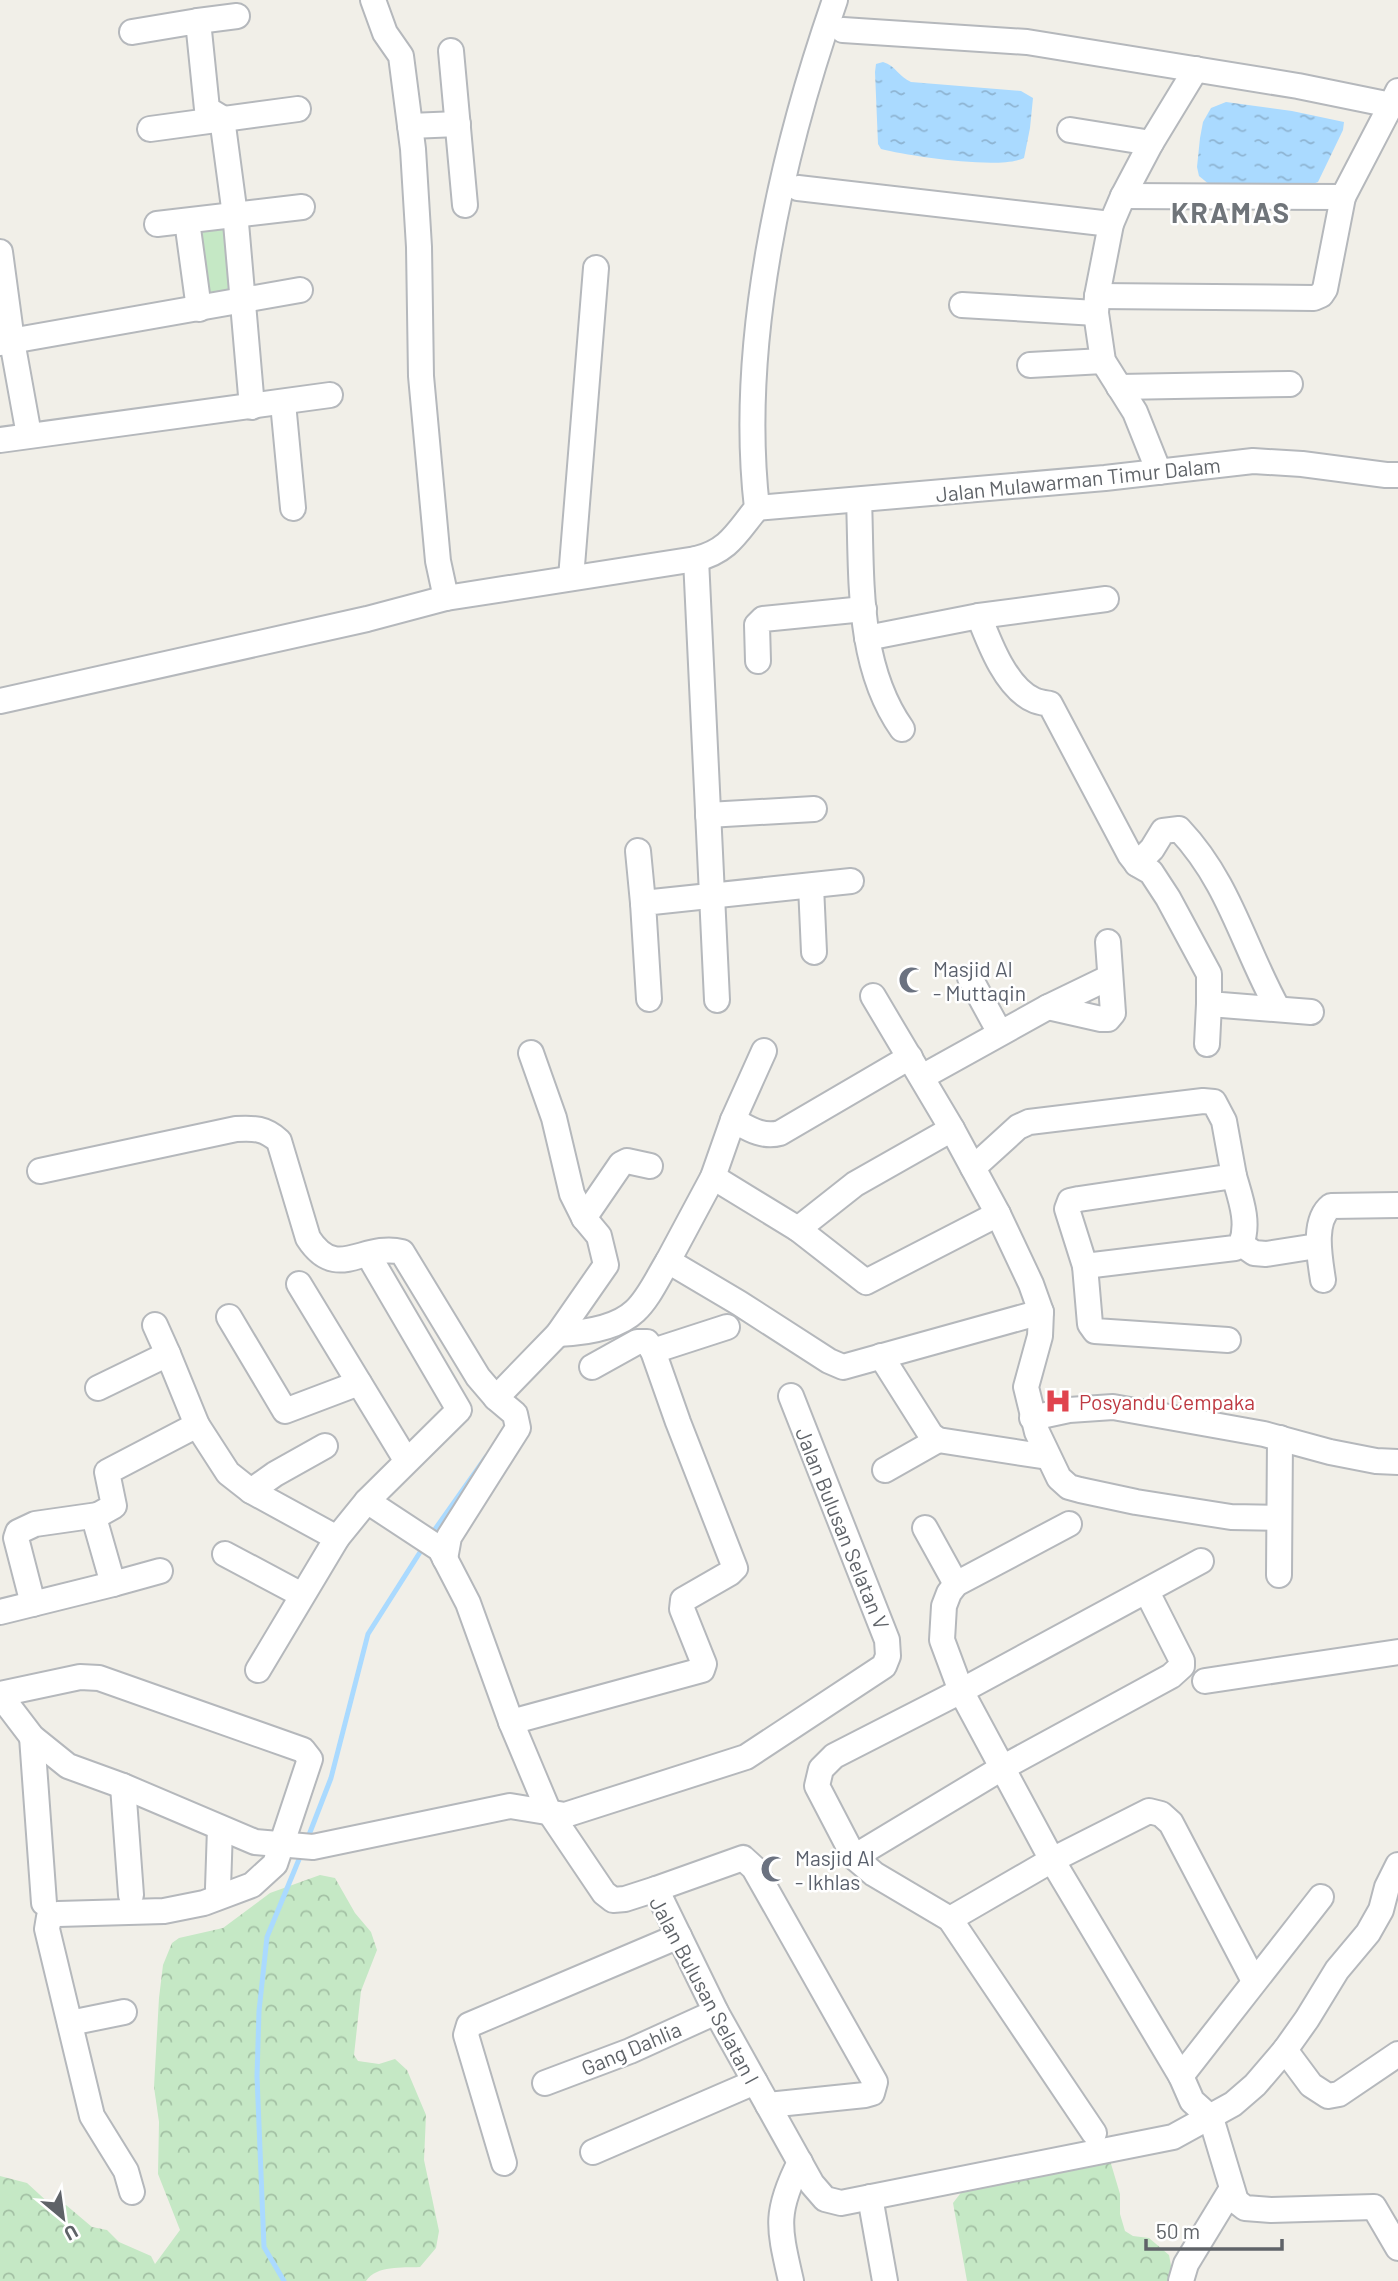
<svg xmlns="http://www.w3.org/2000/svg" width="1398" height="2281" font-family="Barlow,sans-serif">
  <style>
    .forest { fill: url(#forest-crowns) }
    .park { fill: #c5e8c5 }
    .water { fill: url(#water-ripples) }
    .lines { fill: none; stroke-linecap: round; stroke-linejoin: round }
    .stream { stroke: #aadaff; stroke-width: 5 }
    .minor-casing { stroke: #b5b8bc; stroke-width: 28 }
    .minor { stroke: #fff; stroke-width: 24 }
    .labels { text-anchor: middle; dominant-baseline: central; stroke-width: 5; stroke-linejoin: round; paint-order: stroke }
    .street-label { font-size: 21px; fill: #5f6368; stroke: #fff }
    .worship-label { font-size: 21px; fill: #5b616d; stroke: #fff; text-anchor: start }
    .health-label { font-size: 21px; fill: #be3a42; stroke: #fff; text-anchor: start }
    .district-label { font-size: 28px; font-weight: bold; letter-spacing: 2px; fill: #70757a; stroke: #fff }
  </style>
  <defs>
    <pattern id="forest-crowns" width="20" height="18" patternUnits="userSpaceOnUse" patternTransform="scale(1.75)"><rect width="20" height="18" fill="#c5e8c5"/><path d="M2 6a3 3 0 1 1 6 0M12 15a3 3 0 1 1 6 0" fill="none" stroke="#a3c0a4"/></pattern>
    <pattern id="water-ripples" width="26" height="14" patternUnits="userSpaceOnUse" patternTransform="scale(1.75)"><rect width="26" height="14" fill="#aadaff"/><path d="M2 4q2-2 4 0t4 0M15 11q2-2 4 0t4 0" fill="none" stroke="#8eb4d2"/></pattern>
  </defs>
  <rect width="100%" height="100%" fill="#f1efe8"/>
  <g class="forest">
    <path d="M320 1875 335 1878 355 1913 371 1932 377 1950 361 1991 354 2055 358 2061 379 2064 395 2059 407 2070 426 2115 424 2160 439 2231 436 2248 420 2267C402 2268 377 2265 366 2281H0V2176L27 2183 51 2205H66L92 2227 107 2230 119 2242 151 2256 155 2264 180 2230 158 2174 159 2122 154 2087 159 1998 163 1965 172 1943 179 1938 223 1928 270 1893Z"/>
    <path d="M1109 2157 1120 2194V2214L1125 2231 1133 2236 1149 2238 1169 2255 1174 2281H967L953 2203 963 2190Z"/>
  </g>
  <path class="park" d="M226 221 238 296 210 301 198 226Z"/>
  <g class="water">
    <path d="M883 62C896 66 899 77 911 82L1021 91 1033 98 1030 128 1024 158C1000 170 909 156 881 149L878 144 875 72 876 64Z"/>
    <path d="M1226 102 1292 111 1344 122 1343 130 1318 182 1310 185H1210L1199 176 1197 167 1200 138 1203 122 1211 108Z"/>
  </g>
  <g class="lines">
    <g class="stream">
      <path d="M431 1535 486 1457"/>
      <path d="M307 1840 331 1778 368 1634 424 1546"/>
      <path d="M284 2281 264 2247 257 2076 259 2011 267 1937 302 1852"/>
    </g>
    <g class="minor-casing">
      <g id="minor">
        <path d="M373 0 385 33 401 56 413 149 419 247 421 376 438 561 446 598"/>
        <path d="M198 21 237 16"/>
        <path d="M843 30 1027 42 1298 86 1391 105 1398 91"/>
        <path d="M132 32 198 21 207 109 222 118 236 223 252 407"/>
        <path d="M451 51 465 205"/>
        <path d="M410 126 458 124"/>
        <path d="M150 129 298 109"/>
        <path d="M1070 130 1151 143"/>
        <path d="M798 188 1111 224"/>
        <path d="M1123 196 1343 197 1391 105"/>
        <path d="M187 221 199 309"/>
        <path d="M157 224 302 207"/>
        <path d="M0 252 12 341 29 435"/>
        <path d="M1097 296 1314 298 1321 295 1325 289 1343 197"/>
        <path d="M962 305 1096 313"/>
        <path d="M0 343 300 290"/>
        <path d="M1030 365 1103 361"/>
        <path d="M1119 387 1290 384"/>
        <path d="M283 403 293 508"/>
        <path d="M0 440 330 395"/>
        <path d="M1159 472 1135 412 1103 361 1096 313 1097 296 1111 224 1123 196 1151 143 1196 69"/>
        <path d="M859 500C862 576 856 664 902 729"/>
        <path d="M757 508 1105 478 1253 461 1302 464 1386 475H1398"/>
        <path d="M696 559 717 1000"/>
        <path d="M571 578 596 268"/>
        <path d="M979 616 1106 599"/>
        <path d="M867 638 979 616C989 642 1006 688 1034 700 1038 702 1045 703 1050 704L1130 855 1137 864 1152 849 1163 831 1179 829C1230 883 1243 946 1278 1009"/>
        <path d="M758 661 757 625 763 619 864 609"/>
        <path d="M0 701 367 619 446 598 696 559C729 551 737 532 757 508 738 344 781 155 835 0"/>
        <path d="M708 815 814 809"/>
        <path d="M638 851 643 903"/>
        <path d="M1137 864 1151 872 1168 898 1209 974V1004L1311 1012"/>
        <path d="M811 886 814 952"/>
        <path d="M970 978 1000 1033"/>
        <path d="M873 996 952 1129 998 1214 1031 1284 1041 1312 1040 1336 1026 1387 1037 1432 1059 1478 1069 1487 1080 1490 1136 1502 1231 1517 1279 1518"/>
        <path d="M649 999 643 903 851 881"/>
        <path d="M1048 1007 1101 1019H1108L1113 1013 1108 942"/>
        <path d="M1207 1044 1209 1004"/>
        <path d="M922 1077 1048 1007 1110 977"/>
        <path d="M733 1120 764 1051"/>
        <path d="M952 1129 855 1184 798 1229 866 1282 998 1214"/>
        <path d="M973 1168 1018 1127 1029 1122 1203 1101 1214 1102 1224 1121 1234 1176 1079 1199 1070 1201 1067 1209 1085 1266 1090 1324 1095 1331 1228 1340"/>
        <path d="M40 1171 236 1129C254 1128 265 1128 279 1141L308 1238C337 1283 363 1242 402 1252L478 1377 496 1398"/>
        <path d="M713 1177 798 1229"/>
        <path d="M584 1218 621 1164 627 1161 650 1166"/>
        <path d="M1241 1244 1254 1253 1266 1254 1317 1246"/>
        <path d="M668 1261 713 1177 733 1120C748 1128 762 1138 780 1133L910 1057"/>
        <path d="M1085 1266 1235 1248 1241 1244C1250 1223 1240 1197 1234 1176"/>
        <path d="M1323 1280C1320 1259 1312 1221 1331 1206L1398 1205"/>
        <path d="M299 1284 406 1460"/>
        <path d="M229 1317 285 1411 359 1383"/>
        <path d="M155 1325 168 1354"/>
        <path d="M558 1334C582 1333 616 1329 635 1311 649 1298 658 1277 668 1261L739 1303 829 1361 843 1367 1041 1312"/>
        <path d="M653 1351 727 1327"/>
        <path d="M881 1356 931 1435 938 1440 1048 1457"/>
        <path d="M98 1388 168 1354 197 1425 228 1473 251 1491 337 1538 367 1501 440 1549 468 1603 511 1722 548 1810 604 1893 613 1900 625 1899 656 1889 716 2012 812 2184 825 2199 841 2203 1173 2137 1233 2104 1255 2085 1285 2050 1307 2019 1337 1970 1368 1933 1381 1910 1387 1887 1398 1865"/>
        <path d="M1032 1418 1069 1410 1113 1407 1264 1434 1330 1452 1376 1461 1398 1462"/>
        <path d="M885 1470 938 1440"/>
        <path d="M251 1491 275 1474 325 1446"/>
        <path d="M367 1501 459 1410 373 1263"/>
        <path d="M1069 1524 956 1584 949 1593 944 1606 942 1640 961 1691 1052 1860 1181 2076 1192 2101 1211 2118 1236 2201 1245 2208 1271 2210 1374 2207 1398 2248"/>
        <path d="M925 1528 956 1584"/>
        <path d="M225 1554 302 1595"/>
        <path d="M445 1559 449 1537 518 1428 515 1414 496 1398 558 1334 606 1265 599 1236 584 1218 572 1194 554 1118 531 1053"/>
        <path d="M160 1571 113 1584 95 1521 98 1515 114 1506 107 1472 197 1425"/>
        <path d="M1279 1575 1280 1438"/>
        <path d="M33 1604 16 1538 18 1532 35 1524 98 1515"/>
        <path d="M0 1612 113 1584"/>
        <path d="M258 1670 337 1538"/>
        <path d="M1205 1681 1398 1652"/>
        <path d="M0 1694 80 1677 99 1678 303 1750 310 1759 275 1864 252 1885 204 1903 164 1911 58 1914 49 1917 47 1929 92 2116 126 2171 132 2192"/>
        <path d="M0 1695 32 1737 68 1766 123 1786 255 1842 313 1847 510 1806 565 1815 746 1757 884 1666 888 1656 887 1640 791 1396"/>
        <path d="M511 1722 702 1670 704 1664 682 1609 683 1600 730 1573 735 1568 678 1422 653 1351 647 1342H637L592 1367"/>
        <path d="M32 1737 44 1903"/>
        <path d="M123 1786 131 1895"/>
        <path d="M854 1857 1002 1768 1171 1676 1182 1666V1661L1147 1592"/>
        <path d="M218 1888 220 1828"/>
        <path d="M656 1889 743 1858 754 1868 875 2082 872 2093 865 2095 768 2105"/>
        <path d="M950 1919 1052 1860 1149 1811 1161 1814 1171 1823 1254 1981"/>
        <path d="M70 2023 124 2012"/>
        <path d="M1285 2050 1311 2085 1328 2096 1339 2094 1398 2054"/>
        <path d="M1181 2076 1321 1897"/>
        <path d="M545 2083 630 2051 716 2012"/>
        <path d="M1094 2133 950 1919 874 1874 854 1857 817 1786 821 1769 834 1756 961 1691 1201 1561"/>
        <path d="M593 2152 755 2082"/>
        <path d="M504 2163 466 2035 469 2025 679 1936"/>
        <path d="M870 2197 885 2281"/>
        <path d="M791 2281C779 2228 774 2213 800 2162"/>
        <path d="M1181 2281 1186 2264 1231 2190"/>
      </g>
    </g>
    <use href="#minor" class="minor"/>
  </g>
  <defs>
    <g id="mosque-bare" transform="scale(2.1)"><path d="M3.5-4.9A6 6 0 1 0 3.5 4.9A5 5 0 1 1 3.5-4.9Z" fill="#6b7280" stroke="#fff" stroke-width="2.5" paint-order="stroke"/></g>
    <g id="hospital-bare" transform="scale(2.1)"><path d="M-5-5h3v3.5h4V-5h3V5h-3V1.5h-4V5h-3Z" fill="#e0444e" stroke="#fff" stroke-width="2.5" paint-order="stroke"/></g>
  </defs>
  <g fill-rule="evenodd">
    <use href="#mosque-bare" x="912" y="980"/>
    <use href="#hospital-bare" x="1058" y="1401"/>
    <use href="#mosque-bare" x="774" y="1869"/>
  </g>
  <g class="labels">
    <g class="street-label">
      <text transform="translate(1078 479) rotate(-6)">Jalan Mulawarman Timur Dalam</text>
      <text transform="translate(843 1528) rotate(68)">Jalan Bulusan Selatan V</text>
      <text transform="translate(705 1990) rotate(62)">Jalan Bulusan Selatan I</text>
      <text transform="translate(631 2048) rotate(-23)">Gang Dahlia</text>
    </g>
    <g class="worship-label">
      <text x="933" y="968">Masjid Al<tspan x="933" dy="24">- Muttaqin</tspan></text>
      <text x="795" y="1857">Masjid Al<tspan x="795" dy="24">- Ikhlas</tspan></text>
    </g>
    <g class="health-label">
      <text x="1079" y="1401">Posyandu Cempaka</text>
    </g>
    <g class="district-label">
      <text x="1231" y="212">KRAMAS</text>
    </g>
  </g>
  <g transform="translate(63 2218) rotate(151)" stroke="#ffffff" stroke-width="5" paint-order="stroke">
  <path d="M0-5L12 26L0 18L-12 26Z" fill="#5f6368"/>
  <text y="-10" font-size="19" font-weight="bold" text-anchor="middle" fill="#5f6368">U</text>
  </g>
  <path d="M1146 2239v10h136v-10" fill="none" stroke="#5f6368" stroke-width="3.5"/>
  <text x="1156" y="2239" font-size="21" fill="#5f6368" stroke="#ffffff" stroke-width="5" paint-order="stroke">50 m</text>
</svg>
